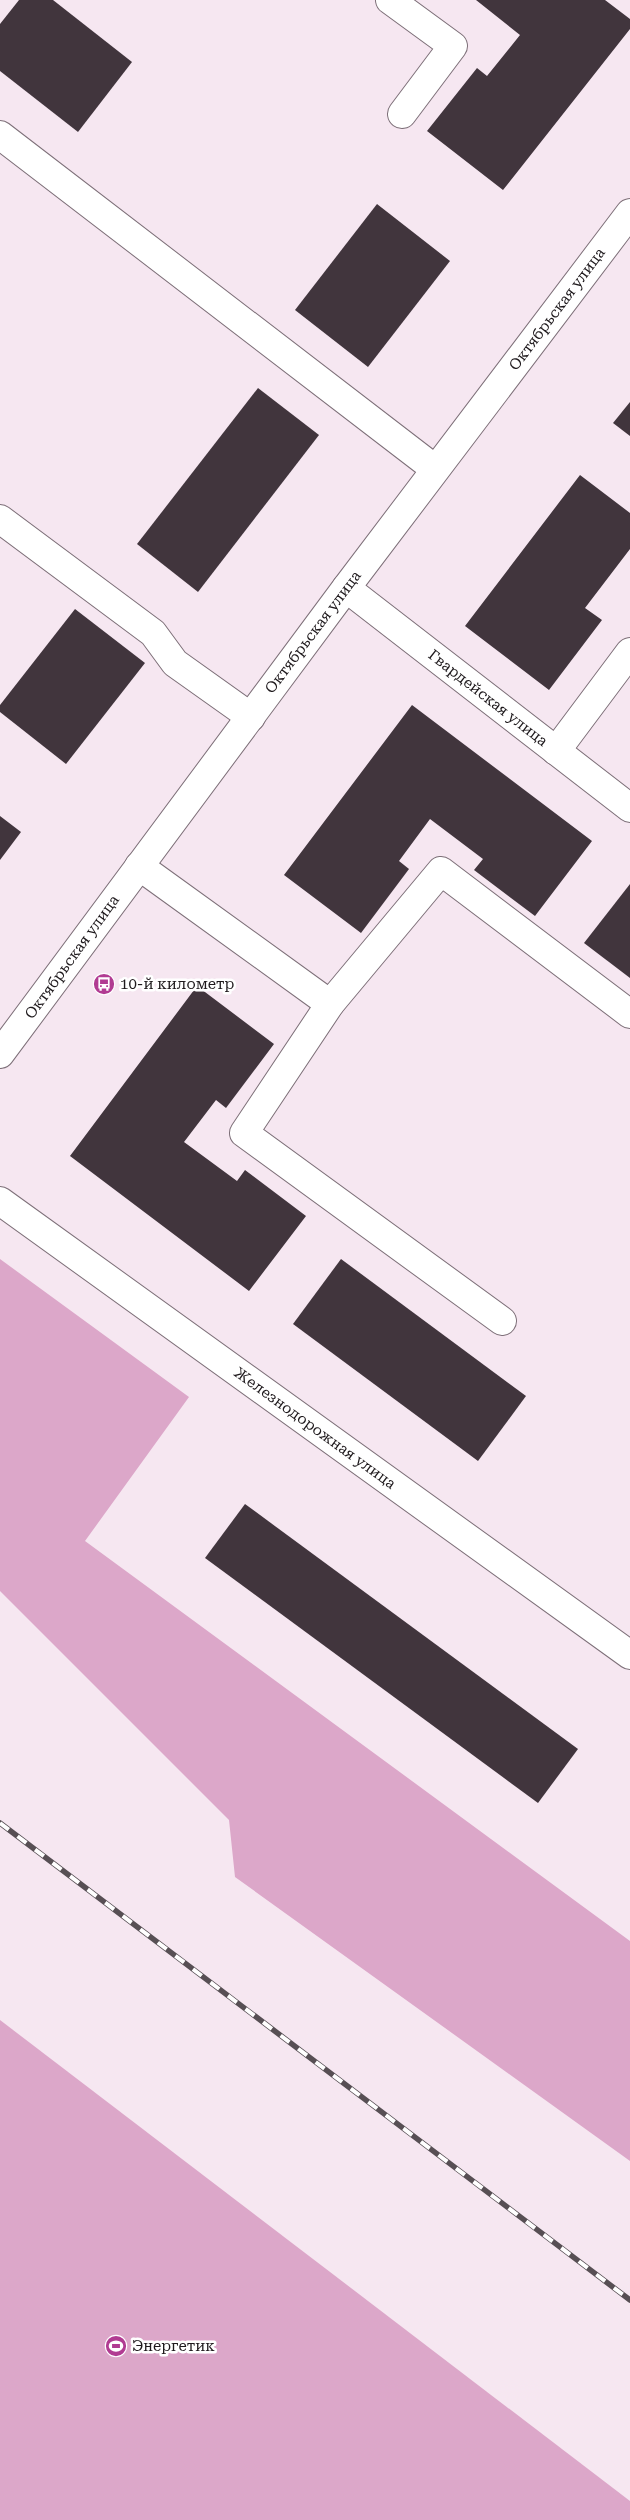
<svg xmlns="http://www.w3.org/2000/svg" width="630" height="2520" font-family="'Roboto Serif',serif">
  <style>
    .green { fill: #dca7c9 }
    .building { fill: #41353d }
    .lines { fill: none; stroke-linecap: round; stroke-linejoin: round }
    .minor-casing { stroke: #7d6f78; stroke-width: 30 }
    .major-casing { stroke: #7d6f78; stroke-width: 30 }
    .minor { stroke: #fff; stroke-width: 28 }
    .major { stroke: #fff; stroke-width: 28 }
    .rail-casing { stroke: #574f54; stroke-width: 5.5 }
    .rail { stroke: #fff; stroke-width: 4; stroke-dasharray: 11; stroke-linecap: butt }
    .labels { text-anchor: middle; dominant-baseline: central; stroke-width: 5; stroke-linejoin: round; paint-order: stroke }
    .street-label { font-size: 15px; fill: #1e191c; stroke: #fff }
    .poi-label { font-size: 15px; fill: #1e191c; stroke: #fff; text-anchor: start }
  </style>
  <rect width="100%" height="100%" fill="#f6e7f1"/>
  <g class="green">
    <path d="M0 1259 189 1397 85 1541 630 1941V2161L235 1877 229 1820 0 1591Z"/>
    <path d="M0 2020 630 2501V2520H0Z"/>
  </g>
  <g class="building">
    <path d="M19 0H53L132 62 78 132 0 71V24Z"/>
    <path d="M476 0H605L630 19V29L503 190 427 131 477 68 487 76 520 35Z"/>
    <path d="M377 204 450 261 368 367 295 310Z"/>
    <path d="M258 388 319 435 198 592 137 544Z"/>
    <path d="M630 402V436L613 423Z"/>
    <path d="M580 475 630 513V549L585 608 602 620 549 690 465 626Z"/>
    <path d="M75 609 145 663 66 764 0 712V705Z"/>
    <path d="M412 705 592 841 535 916 474 870 483 859 430 819 399 861 409 869 361 933 284 875Z"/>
    <path d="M0 816 21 832 0 860Z"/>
    <path d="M630 884V978L584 943Z"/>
    <path d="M197 986 274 1044 226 1108 216 1100 184 1142 237 1181 245 1170 306 1216 249 1291 70 1156Z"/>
    <path d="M341 1259 526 1396 478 1461 293 1324Z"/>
    <path d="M245 1504 578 1749 538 1803 205 1558Z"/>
  </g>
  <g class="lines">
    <g class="minor-casing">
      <g id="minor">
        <path d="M390 0 453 46 402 114"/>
        <path d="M0 135 435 469"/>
        <path d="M0 519 153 633 175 663 251 717"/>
        <path d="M346 588 630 808"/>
        <path d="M556 751 630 652"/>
        <path d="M139 866 330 1004"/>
        <path d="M0 1201 630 1655"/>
        <path d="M502 1321 244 1133 330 1004 441 871 630 1014"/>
      </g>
    </g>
    <g class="major-casing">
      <path id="major" d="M0 1054 346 588 630 213"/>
    </g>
    <use href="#minor" class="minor"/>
    <use href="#major" class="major"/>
    <g class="rail-casing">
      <path id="rail" d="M0 1823 630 2300"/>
    </g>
    <use href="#rail" class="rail"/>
  </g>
  <defs>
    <g id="bus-disc" transform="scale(1.125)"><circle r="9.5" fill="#b13b92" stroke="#fff"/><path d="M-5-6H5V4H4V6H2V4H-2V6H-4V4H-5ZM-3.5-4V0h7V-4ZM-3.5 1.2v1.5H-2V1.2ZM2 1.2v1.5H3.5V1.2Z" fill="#fff"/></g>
    <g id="stadium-disc" transform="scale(1.125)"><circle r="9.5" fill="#b13b92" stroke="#fff"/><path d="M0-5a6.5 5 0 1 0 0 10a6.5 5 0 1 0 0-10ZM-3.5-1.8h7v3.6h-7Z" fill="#fff"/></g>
  </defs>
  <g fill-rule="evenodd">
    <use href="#bus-disc" x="104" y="984"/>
    <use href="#stadium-disc" x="116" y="2346"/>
  </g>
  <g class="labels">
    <g class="street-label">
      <text transform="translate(557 309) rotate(-53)">Октябрьская улица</text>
      <text transform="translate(313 632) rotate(-53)">Октябрьская улица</text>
      <text transform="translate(488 698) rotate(38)">Гвардейская улица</text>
      <text transform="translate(72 957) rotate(-54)">Октябрьская улица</text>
      <text transform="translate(315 1428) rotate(36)">Железнодорожная улица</text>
    </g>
    <g class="poi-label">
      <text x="120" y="984">10-й километр</text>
      <text x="132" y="2346">Энергетик</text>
    </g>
  </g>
</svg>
